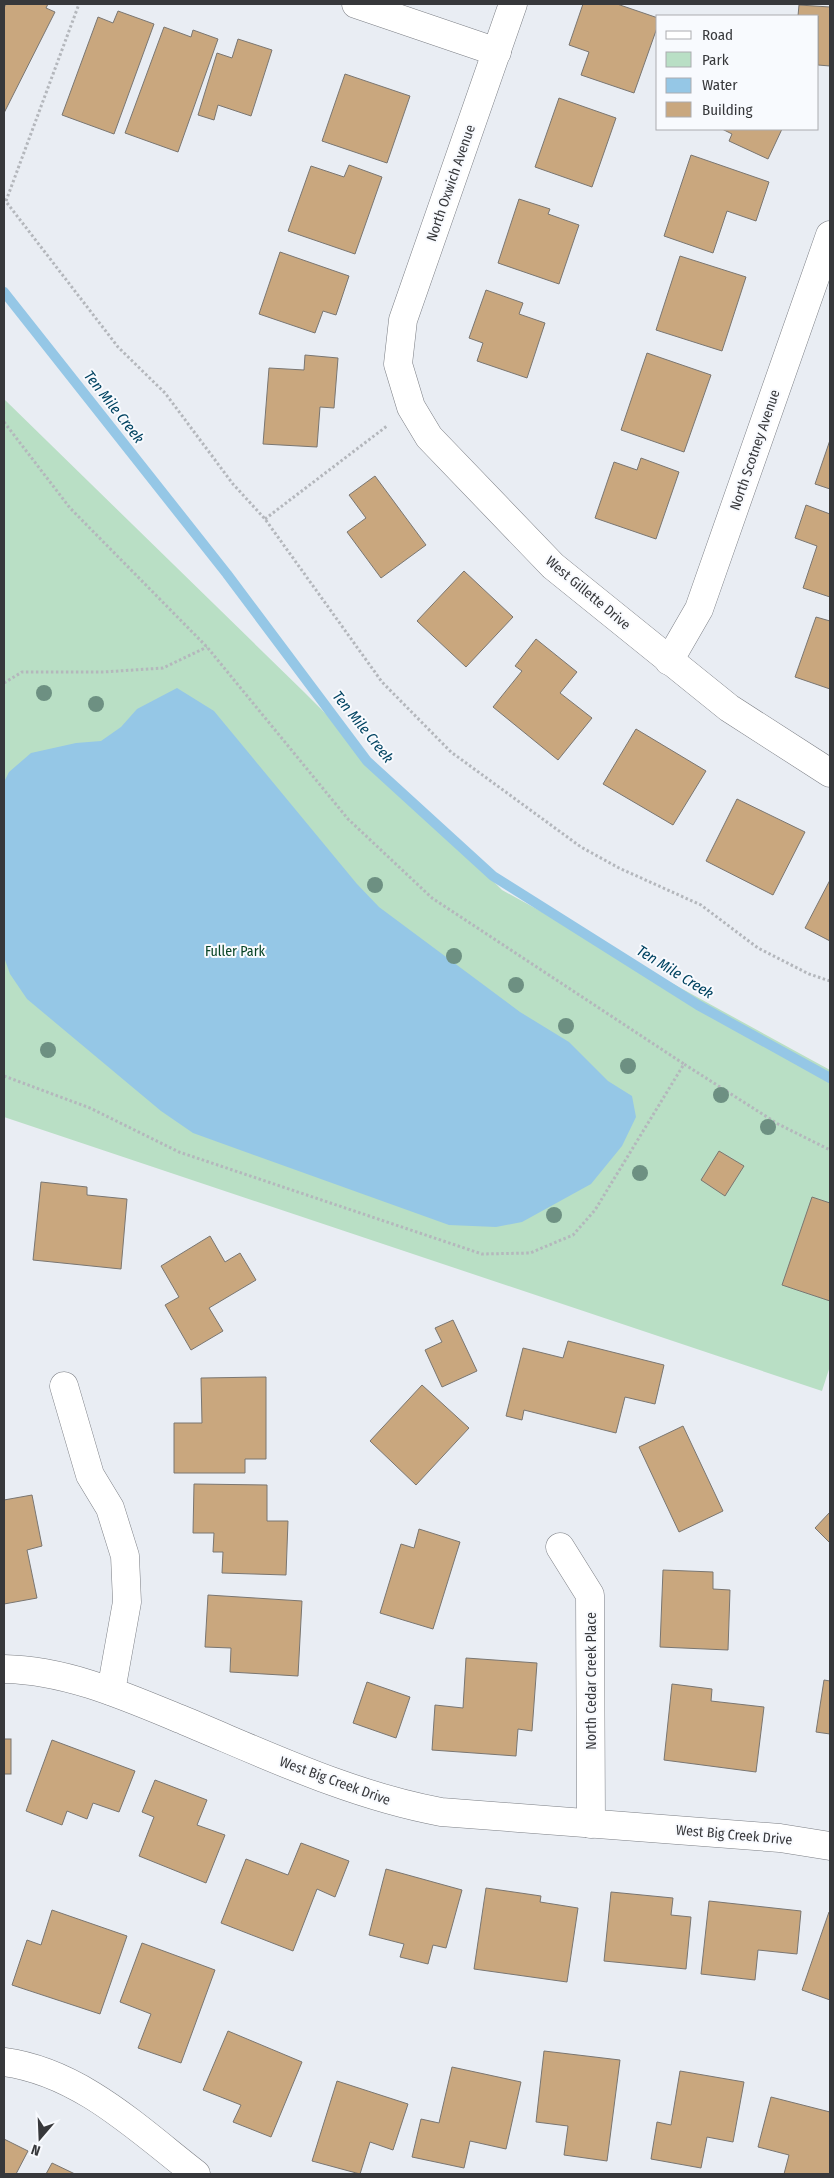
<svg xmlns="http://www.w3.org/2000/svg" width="834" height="2178" font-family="'Fira Sans Condensed',sans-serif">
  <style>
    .green { fill: #b9dfc5 }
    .water { fill: #95c7e6 }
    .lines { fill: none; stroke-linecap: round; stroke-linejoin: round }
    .stream { stroke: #95c7e6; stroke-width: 10 }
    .building { fill: #c9a77e; stroke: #7a7671 }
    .minor-casing { stroke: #7c7f85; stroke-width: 29 }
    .path { stroke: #b4b7bc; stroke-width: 3; stroke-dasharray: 2.5 2.5; stroke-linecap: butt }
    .minor { stroke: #fff; stroke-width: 28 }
    .tree { fill: #6d9082 }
    .labels { text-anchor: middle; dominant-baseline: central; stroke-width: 4; stroke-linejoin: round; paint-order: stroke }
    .street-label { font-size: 14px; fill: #37383b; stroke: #f8fafe }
    .park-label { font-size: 14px; fill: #084425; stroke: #f8fafe }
    .water-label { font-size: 15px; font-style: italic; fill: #004361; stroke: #f8fafe }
  </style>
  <rect width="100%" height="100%" fill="#e9edf3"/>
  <path class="green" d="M4 399 304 692 502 890 830 1070V1366L822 1391 4 1117Z"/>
  <path class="water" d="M177 688 214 711 357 884 379 907 520 1012 569 1042 608 1081 632 1096 636 1117 622 1146 591 1184 522 1222 496 1227 449 1225 193 1133 161 1111 27 999 10 974 4 957V782L9 772 31 753 76 743 101 741 121 727 137 709Z"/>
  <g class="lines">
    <path class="stream" d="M4 292 227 574 367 761 493 876 698 1005 830 1078"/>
  </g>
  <g class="building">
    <path d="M6 4H48L46 8 55 12 4 113V8Z"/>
    <path d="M583 4H617L658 18V25L634 93 581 75 589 52 569 45Z"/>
    <path d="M799 5 830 7V66L818 65V16H798Z"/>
    <path d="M118 11 154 24 114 134 62 115 98 17 113 23Z"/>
    <path d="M164 27 191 37 193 30 218 39 178 152 125 133Z"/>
    <path d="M238 39 272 50 251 116 218 105 214 120 198 115 217 53 232 58Z"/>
    <path d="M345 74 410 96 387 163 322 141Z"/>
    <path d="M559 98 616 118 592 187 535 167Z"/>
    <path d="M722 129H782L768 159 729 141 732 134Z"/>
    <path d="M691 155 769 182 756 221 727 211 713 253 664 236Z"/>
    <path d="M349 165 382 177 355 254 288 231 311 166 344 177Z"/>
    <path d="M519 199 550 209 548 214 579 225 559 284 498 263Z"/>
    <path d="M280 252 349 276 336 315 323 311 315 333 259 314Z"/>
    <path d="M680 256 746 277 722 351 656 330Z"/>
    <path d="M486 290 523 303 519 314 545 323 527 378 477 361 483 343 469 338Z"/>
    <path d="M647 353 711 375 684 452 621 430Z"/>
    <path d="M305 355 338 358 334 408 320 407 317 447 263 444 269 368 304 370Z"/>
    <path d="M830 440V489L815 484Z"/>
    <path d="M641 458 679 472 656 539 595 518 614 462 637 470Z"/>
    <path d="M375 476 426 545 381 578 347 532 366 518 349 495Z"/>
    <path d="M806 505 830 514V597L803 588 817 546 795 538Z"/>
    <path d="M464 571 513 617 466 667 417 621Z"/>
    <path d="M816 617 830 621V689L795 677Z"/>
    <path d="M536 639 577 672 560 693 592 718 558 760 493 707 522 671 515 666Z"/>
    <path d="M636 729 706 771 673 825 603 784Z"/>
    <path d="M737 799 805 832 773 895 706 861Z"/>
    <path d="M830 880V941L805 928Z"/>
    <path d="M719 1151 744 1166 725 1196 701 1180Z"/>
    <path d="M41 1182 87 1187V1195L127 1199 121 1269 33 1260Z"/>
    <path d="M812 1197 830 1203V1301L782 1285Z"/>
    <path d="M210 1236 225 1262 240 1253 256 1280 209 1308 223 1331 191 1350 165 1305 179 1297 161 1266Z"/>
    <path d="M453 1320 477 1371 442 1387 425 1350 442 1342 435 1328Z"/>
    <path d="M568 1341 664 1365 655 1404 625 1397 616 1433 524 1410 522 1420 506 1416 523 1348 563 1358Z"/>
    <path d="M266 1377V1459H245V1473H174V1423H202L201 1378Z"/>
    <path d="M422 1385 469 1428 416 1485 370 1441Z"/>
    <path d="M683 1426 723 1511 679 1532 639 1447Z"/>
    <path d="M194 1484 267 1485V1521H288L286 1575 222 1573 223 1552H213L214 1533H193Z"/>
    <path d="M32 1495 42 1546 27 1550 37 1598 4 1604V1500Z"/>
    <path d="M830 1512V1543L815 1528Z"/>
    <path d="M419 1529 460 1542 433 1629 380 1613 401 1544 414 1548Z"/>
    <path d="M663 1570 713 1572V1589L730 1590 728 1650 660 1647Z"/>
    <path d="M208 1595 302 1601 298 1676 230 1672 231 1648 205 1647Z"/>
    <path d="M466 1658 537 1663 532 1731 518 1729 516 1756 432 1750 435 1705 463 1708Z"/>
    <path d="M824 1680 830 1681V1734L816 1732Z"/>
    <path d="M367 1682 410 1697 396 1738 353 1723Z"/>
    <path d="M672 1684 712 1689 711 1701 764 1707 756 1772 664 1760Z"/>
    <rect x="4" y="1739" width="7" height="35"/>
    <path d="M52 1740 135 1771 119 1812 93 1803 87 1819 67 1811 62 1825 26 1811Z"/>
    <path d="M155 1780 207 1800 197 1825 225 1835 206 1883 139 1856 154 1817 142 1812Z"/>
    <path d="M301 1843 349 1861 335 1897 317 1889 293 1951 221 1923 246 1859 288 1875Z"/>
    <path d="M386 1869 462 1890 446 1948 433 1945 428 1964 400 1957 404 1944 369 1935Z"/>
    <path d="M486 1888 541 1896 540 1902 578 1908 567 1982 474 1969Z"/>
    <path d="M611 1892 673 1898 671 1915 691 1917 686 1969 604 1961Z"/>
    <path d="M709 1901 801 1911 797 1954 758 1950 755 1980 701 1974Z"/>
    <path d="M52 1910 127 1936 100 2014 12 1985 27 1940 41 1945Z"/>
    <path d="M829 1912 830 1913V2000L802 1990Z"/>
    <path d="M142 1943 215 1970 181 2063 138 2048 151 2014 120 2002Z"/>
    <path d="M228 2031 302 2062 271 2137 233 2122 241 2105 203 2090Z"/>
    <path d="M544 2051 620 2060 607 2161 564 2155 568 2126 536 2122Z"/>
    <path d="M452 2067 521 2082 506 2149 470 2141 464 2168 412 2157 421 2119 439 2123Z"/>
    <path d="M680 2071 744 2082 733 2142 707 2137 701 2168 651 2159 657 2122 671 2125Z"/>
    <path d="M337 2081 408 2104 393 2150 370 2142 360 2174 312 2161Z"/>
    <path d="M771 2097 830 2112V2174H784L789 2155 758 2147Z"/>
    <path d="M4 2139 28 2151 16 2174H4Z"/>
    <path d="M52 2163 75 2174H46Z"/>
  </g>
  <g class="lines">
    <g class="minor-casing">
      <g id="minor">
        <path d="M356 4 497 52"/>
        <path d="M513 4 403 320 398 364 411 407 429 437 553 566 729 708 830 773"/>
        <path d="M669 661 699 609 830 235"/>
        <path d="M64 1386 90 1475 110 1508 125 1556 127 1602 111 1691"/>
        <path d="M560 1547 590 1595 591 1824"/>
        <path d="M4 1669C67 1670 127 1697 185 1721 269 1756 350 1795 441 1812L780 1838 830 1846"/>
        <path d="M4 2062C80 2072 138 2129 196 2174"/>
      </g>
    </g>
    <g class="path">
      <path d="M4 199 118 347 165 393 233 484 265 519 382 682 451 752 581 847 619 868 701 905 758 948 809 974 830 981"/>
      <path d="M6 201 79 4"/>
      <path d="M4 422 70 508 207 647 348 819 432 898 684 1064"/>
      <path d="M265 519 387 426"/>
      <path d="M4 683 22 672H104L163 668 207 647"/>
      <path d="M4 1076 90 1108 179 1152 482 1254 530 1253 573 1235 595 1210 684 1064 778 1124 830 1150"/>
    </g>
    <use href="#minor" class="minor"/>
  </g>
  <g class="tree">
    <circle cx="44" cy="693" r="8"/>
    <circle cx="96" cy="704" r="8"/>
    <circle cx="375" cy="885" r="8"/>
    <circle cx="454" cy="956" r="8"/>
    <circle cx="516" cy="985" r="8"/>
    <circle cx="566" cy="1026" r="8"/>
    <circle cx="48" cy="1050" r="8"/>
    <circle cx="628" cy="1066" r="8"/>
    <circle cx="721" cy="1095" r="8"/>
    <circle cx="768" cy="1127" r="8"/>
    <circle cx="640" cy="1173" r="8"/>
    <circle cx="554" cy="1215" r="8"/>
  </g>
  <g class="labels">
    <g class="street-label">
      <text transform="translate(451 183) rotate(-71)">North Oxwich Avenue</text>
      <text transform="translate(755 450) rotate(-71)">North Scotney Avenue</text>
      <text transform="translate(588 593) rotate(40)">West Gillette Drive</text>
      <text transform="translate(591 1681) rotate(-90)">North Cedar Creek Place</text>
      <text transform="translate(335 1781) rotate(20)">West Big Creek Drive</text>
      <text transform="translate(734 1835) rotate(5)">West Big Creek Drive</text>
    </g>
    <g class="park-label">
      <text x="235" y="951">Fuller Park</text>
    </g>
    <g class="water-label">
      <text transform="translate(114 407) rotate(52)">Ten Mile Creek</text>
      <text transform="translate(363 727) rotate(51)">Ten Mile Creek</text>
      <text transform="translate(675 972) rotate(32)">Ten Mile Creek</text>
    </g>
  </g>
  <rect width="834" height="2178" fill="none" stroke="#37383b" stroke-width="10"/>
  <rect x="656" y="15" width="162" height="115" fill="#f8fafe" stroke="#abacb0"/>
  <rect x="666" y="31" width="25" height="8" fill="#ffffff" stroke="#abacb0"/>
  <text x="702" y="40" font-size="15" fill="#37383b">Road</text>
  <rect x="666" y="52" width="25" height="15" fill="#b9dfc5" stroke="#abacb0"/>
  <text x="702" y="65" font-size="15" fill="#37383b">Park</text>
  <rect x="666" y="78" width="25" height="15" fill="#95c7e6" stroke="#abacb0"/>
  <text x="702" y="90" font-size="15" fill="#37383b">Water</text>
  <rect x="666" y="102" width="25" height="15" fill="#c9a77e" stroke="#abacb0"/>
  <text x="702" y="115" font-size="15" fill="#37383b">Building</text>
  <g transform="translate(40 2138) rotate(199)" stroke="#f8fafe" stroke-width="4" paint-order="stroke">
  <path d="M0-4L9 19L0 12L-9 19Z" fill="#37383b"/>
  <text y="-8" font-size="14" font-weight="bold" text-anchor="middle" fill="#37383b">N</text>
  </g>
</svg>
